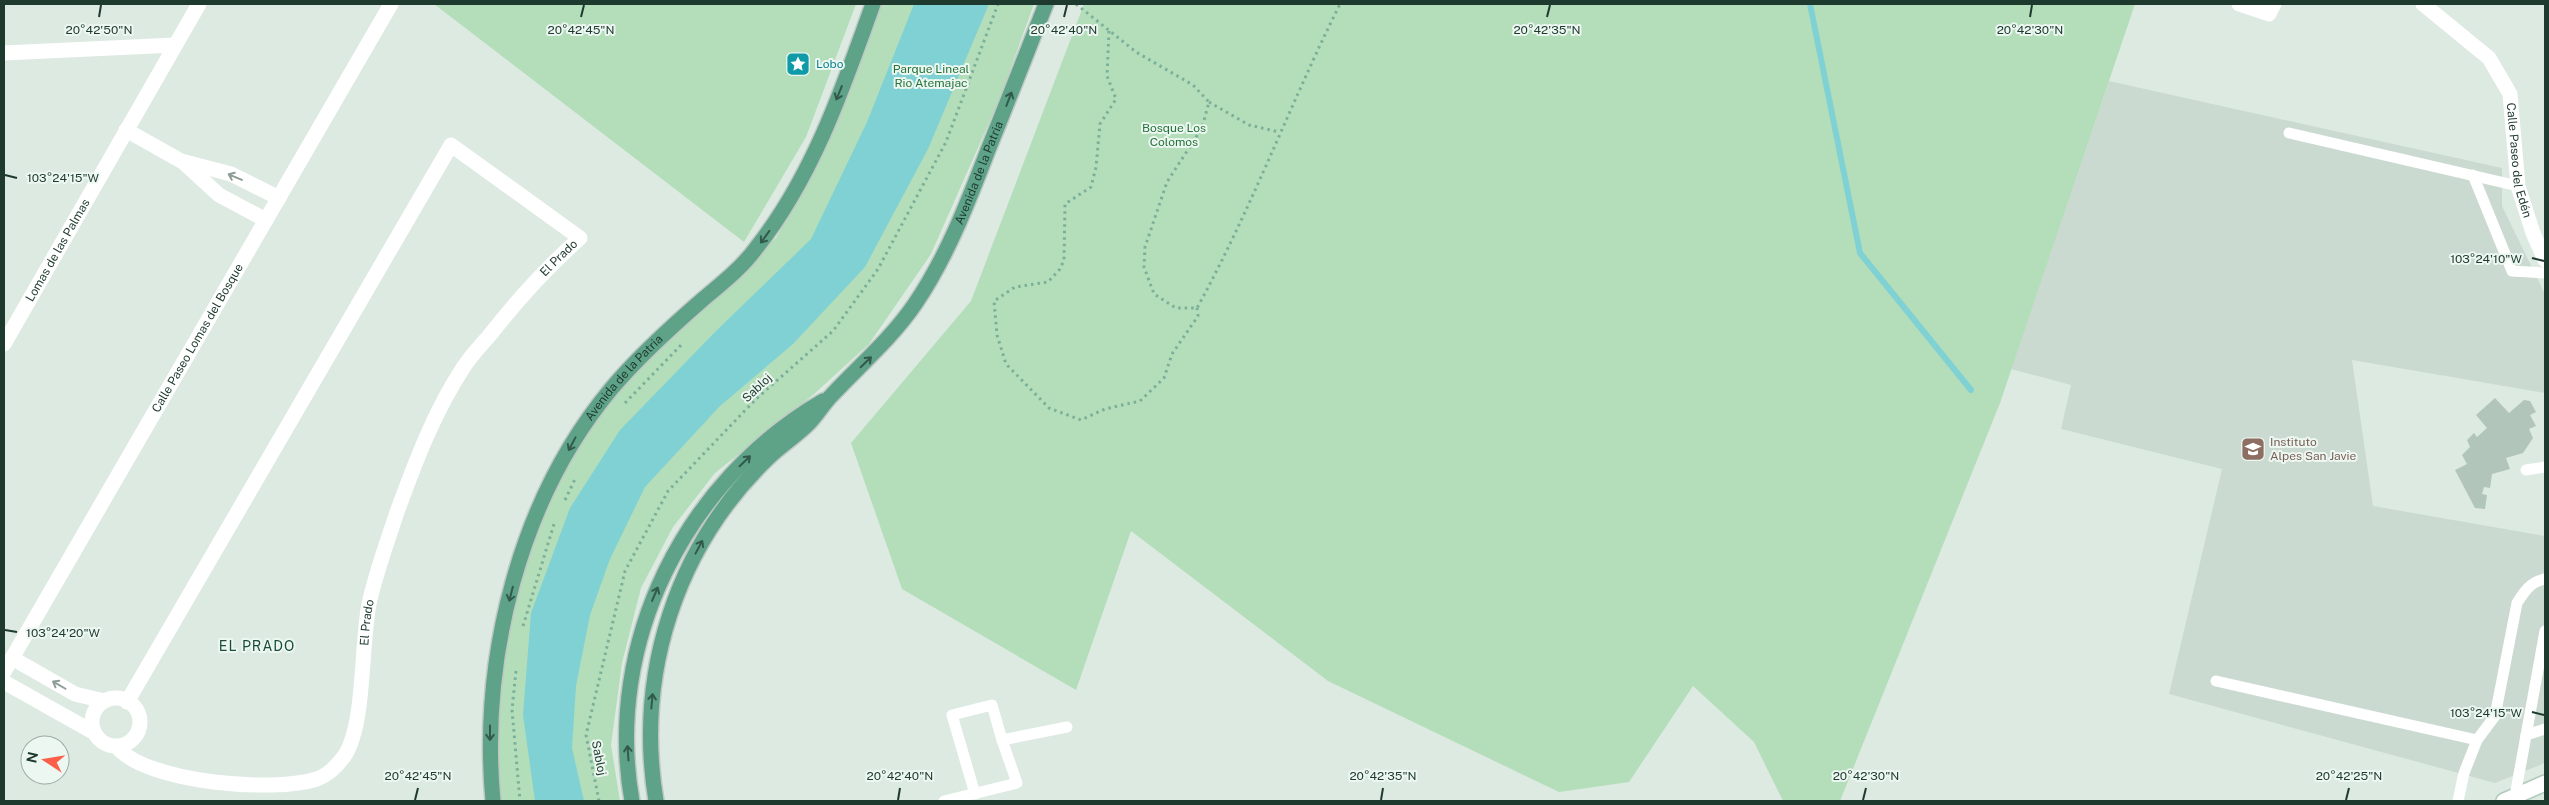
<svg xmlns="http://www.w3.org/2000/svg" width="2549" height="805" font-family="'Public Sans',sans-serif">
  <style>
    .built { fill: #cbdad1 }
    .green { fill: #b4ddba }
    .water { fill: #80d1d4 }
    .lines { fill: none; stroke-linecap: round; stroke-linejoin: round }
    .stream { stroke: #80d1d4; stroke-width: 6 }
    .building { fill: #b2c5bb }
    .secondary-casing { stroke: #afcabd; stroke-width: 18 }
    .primary-casing { stroke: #c0c8c5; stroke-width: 18 }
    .path { stroke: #7bb098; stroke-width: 3; stroke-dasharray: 2.5 4; stroke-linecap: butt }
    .service { stroke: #fff; stroke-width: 11 }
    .minor { stroke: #fff; stroke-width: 15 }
    .secondary { stroke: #fff; stroke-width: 15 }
    .primary { stroke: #5ea388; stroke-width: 15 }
    .oneway { stroke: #315a4a }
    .oneway2 { stroke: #8e9c97 }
    .ticks { fill: none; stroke: #1e3a2f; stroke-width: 2 }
    .labels { text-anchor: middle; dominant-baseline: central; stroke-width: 4; stroke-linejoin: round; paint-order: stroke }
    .culture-label { font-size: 12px; fill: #0d838f; stroke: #edf7f1; text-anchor: start }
    .park-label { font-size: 12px; fill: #26733a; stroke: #edf7f1 }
    .street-label { font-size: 12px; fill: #1e3a2f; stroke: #edf7f1 }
    .education-label { font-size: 12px; fill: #785e54; stroke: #edf7f1; text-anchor: start }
    .neighbourhood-label { font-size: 14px; letter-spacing: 1px; fill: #194d3a; stroke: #edf7f1 }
    .ticks-label { font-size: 12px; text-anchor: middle; fill: #1e3a2f; stroke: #edf7f1; stroke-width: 4; stroke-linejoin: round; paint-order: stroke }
  </style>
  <rect width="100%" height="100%" fill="#ddeae2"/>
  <path class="built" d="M2109 81 2502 168V206L2545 294V393L2352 360 2373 506 2545 536V763L2495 783 2169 694 2222 469 2061 429 2071 385 2011 369Z"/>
  <g class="green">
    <path d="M434 4H856L806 137 744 242Z"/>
    <path d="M879 4H1034L1000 98 931 254 869 344 813 395 715 473 673 527 641 588 622 663 611 745 620 801H495L496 685 528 552 557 480 609 399 776 238 802 192Z"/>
    <path d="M1084 4H2135L2000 403 1840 801H1783L1754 742 1693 686 1629 782 1559 792 1328 681 1131 531 1076 690 902 589 851 443 971 301Z"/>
  </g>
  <path class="water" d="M914 4H989L928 149 865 267 793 344 720 406 645 487 610 559 590 615 576 686 572 748 584 801H535L523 715 531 613 570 508 620 430 714 333 811 239 867 122Z"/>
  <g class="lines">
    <path class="stream" d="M1810 4 1860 253 1971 390"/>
  </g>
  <path class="building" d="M2495 398 2509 413 2524 400 2530 401 2536 412 2530 415 2536 426 2529 429 2533 438 2523 453 2506 458 2510 469 2492 474 2490 488 2484 487 2482 494 2487 495 2485 509 2475 508 2455 470 2467 464 2462 455 2470 447 2467 440 2474 433 2477 437 2487 428 2476 415Z"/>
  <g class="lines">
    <g class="secondary-casing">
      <path id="secondary" d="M2504 801 2545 783"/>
    </g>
    <g class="primary-casing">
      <g id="primary">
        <path id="s5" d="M493 801C480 659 519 499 612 388 639 356 670 328 701 301 720 285 742 268 757 247 813 176 843 88 873 4"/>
        <path d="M632 801C604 643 685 481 823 401"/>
        <path id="s6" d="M656 801C635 674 676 546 769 457 782 445 796 436 808 424 817 415 823 404 832 395 860 365 891 339 915 304 947 257 968 202 988 150 1008 101 1027 52 1046 4"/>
      </g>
    </g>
    <g class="path">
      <path d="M1076 4 1136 52 1193 85 1209 102 1202 128 1167 182 1145 247 1144 267 1154 294 1176 308H1197C1251 210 1290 104 1340 4"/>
      <path d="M1109 31 1107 76 1116 99 1100 124 1096 167 1091 187 1065 204 1064 260 1060 269 1048 282 1015 287 994 301 997 335 1006 364 1049 408 1081 420 1105 409 1140 401 1164 378 1172 354 1198 316 1197 308"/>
      <path d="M1209 102 1249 125 1279 132"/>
      <path d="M625 403 683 343"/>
      <path d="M565 500 576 477"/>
      <path d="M523 626 554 524"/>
      <path d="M516 671 512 710 520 801"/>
      <path d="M599 801 586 735 625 571 668 491 756 399 833 331 878 269 946 142 998 4"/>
    </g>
    <g class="service">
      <path d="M2289 133 2518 186"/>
      <path d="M2473 175 2512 271 2545 273"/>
      <path d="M2526 470 2545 467"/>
      <path d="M2216 681 2477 740"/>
      <path d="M2526 735 2545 729"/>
      <path d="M975 794 952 715 992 705 1002 740"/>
      <path d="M2515 796 2545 631"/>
      <path d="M944 801 1017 783 1002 740 1067 727"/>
      <path d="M2458 801 2464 773 2477 740 2495 716 2517 603C2524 592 2531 581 2545 579"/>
    </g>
    <g class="minor">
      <path d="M2239 4 2269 14 2274 4"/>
      <path id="s1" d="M2423 4 2489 58 2510 94 2518 186 2533 233 2545 260"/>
      <path d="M4 53 175 45"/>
      <path d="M126 130 183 162 219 195 266 220"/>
      <path d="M185 162 231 174 279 198"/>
      <path id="s2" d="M4 344 199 4"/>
      <path d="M12 658 75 694 104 701"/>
      <path id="s3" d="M4 672 391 4"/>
      <path d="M4 682 93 732"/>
      <circle cx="116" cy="722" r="24"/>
      <path id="s4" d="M117 747C147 783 274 793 317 779 328 775 338 765 345 755 365 724 361 644 369 604 376 572 387 543 397 512 415 463 434 412 463 368 470 357 480 346 489 336 518 299 545 269 580 238L451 145 127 702"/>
    </g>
    <use href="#secondary" class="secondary"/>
    <use href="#primary" class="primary"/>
  </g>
  <defs><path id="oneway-shaft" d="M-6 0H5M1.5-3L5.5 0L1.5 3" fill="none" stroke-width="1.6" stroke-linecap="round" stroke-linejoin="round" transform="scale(1.25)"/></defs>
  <g class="oneway">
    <use href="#oneway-shaft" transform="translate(839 93) rotate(112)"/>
    <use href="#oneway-shaft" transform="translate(1009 99) rotate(-69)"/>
    <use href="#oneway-shaft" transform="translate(765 237) rotate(126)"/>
    <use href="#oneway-shaft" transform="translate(866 362) rotate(-44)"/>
    <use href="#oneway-shaft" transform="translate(572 444) rotate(118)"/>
    <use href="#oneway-shaft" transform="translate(745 461) rotate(-44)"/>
    <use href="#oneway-shaft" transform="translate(699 547) rotate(-62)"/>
    <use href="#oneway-shaft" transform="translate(511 594) rotate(104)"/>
    <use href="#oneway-shaft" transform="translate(655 594) rotate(-67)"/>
    <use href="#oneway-shaft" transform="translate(652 701) rotate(-85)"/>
    <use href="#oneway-shaft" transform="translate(490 733) rotate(90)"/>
    <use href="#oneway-shaft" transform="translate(628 753) rotate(-94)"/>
  </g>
  <g class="oneway2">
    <use href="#oneway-shaft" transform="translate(235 177) rotate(-157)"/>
    <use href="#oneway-shaft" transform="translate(59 685) rotate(-150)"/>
  </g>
  <path class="ticks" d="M99 17 101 5M581 17 584 5M1064 17 1067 5M1547 17 1550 5M2030 17 2032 5M5 175 17 178M2532 258 2544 261M5 630 17 632M2532 712 2544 715M415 800 418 788M898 800 900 788M1381 800 1383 788M1863 800 1866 788M2346 800 2349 788"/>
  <defs>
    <g id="sight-square" transform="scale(1.25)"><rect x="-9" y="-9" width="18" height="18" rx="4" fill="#0f9aa8" stroke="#edf7f1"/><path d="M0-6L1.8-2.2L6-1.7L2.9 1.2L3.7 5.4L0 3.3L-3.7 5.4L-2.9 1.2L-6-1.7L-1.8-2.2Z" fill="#fff"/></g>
    <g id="school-square" transform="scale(1.25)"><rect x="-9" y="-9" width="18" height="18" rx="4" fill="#8d6e63" stroke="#edf7f1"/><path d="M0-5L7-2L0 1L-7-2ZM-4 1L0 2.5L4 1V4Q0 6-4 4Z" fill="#fff"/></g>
  </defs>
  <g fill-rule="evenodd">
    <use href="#sight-square" x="798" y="64"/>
    <use href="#school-square" x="2253" y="449"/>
  </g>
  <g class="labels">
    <g class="culture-label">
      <text x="816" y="64">Lobo</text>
    </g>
    <g class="park-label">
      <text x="931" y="69">Parque Lineal<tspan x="931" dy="14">Rio Atemajac</tspan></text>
      <text x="1174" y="128">Bosque Los<tspan x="1174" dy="14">Colomos</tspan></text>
    </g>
    <g class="street-label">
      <text stroke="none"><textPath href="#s1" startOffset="194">Calle Paseo del Edén</textPath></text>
      <text stroke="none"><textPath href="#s6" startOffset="735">Avenida de la Patria</textPath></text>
      <text stroke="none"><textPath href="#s2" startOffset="108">Lomas de las Palmas</textPath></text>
      <text stroke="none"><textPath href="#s4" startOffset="801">El Prado</textPath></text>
      <text stroke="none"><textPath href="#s3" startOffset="386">Calle Paseo Lomas del Bosque</textPath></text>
      <text stroke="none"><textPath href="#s5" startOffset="456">Avenida de la Patria</textPath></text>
      <text transform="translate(757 388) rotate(-43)">Sabloj</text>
      <text stroke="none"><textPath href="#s4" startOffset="381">El Prado</textPath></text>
      <text transform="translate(599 758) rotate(79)">Sabloj</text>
    </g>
    <g class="education-label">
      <text x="2270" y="442">Instituto<tspan x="2270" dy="14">Alpes San Javie</tspan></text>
    </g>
    <g class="neighbourhood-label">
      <text x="257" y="646">EL PRADO</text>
    </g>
  </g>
  <g class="ticks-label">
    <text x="99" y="34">20°42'50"N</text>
    <text x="581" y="34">20°42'45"N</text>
    <text x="1064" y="34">20°42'40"N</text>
    <text x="1547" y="34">20°42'35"N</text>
    <text x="2030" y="34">20°42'30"N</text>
    <text x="63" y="182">103°24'15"W</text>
    <text x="2486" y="263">103°24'10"W</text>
    <text x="63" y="637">103°24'20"W</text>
    <text x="2486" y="717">103°24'15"W</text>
    <text x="418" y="780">20°42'45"N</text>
    <text x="900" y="780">20°42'40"N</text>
    <text x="1383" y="780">20°42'35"N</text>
    <text x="1866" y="780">20°42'30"N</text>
    <text x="2349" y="780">20°42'25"N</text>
  </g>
  <rect width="2549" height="805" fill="none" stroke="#1e3a2f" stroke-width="10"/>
  <g transform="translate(45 760) rotate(282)"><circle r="24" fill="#edf7f1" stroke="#9aaba3"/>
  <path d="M0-4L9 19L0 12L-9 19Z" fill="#fb5f4a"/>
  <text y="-8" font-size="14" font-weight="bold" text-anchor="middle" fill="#1e3a2f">N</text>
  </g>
</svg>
